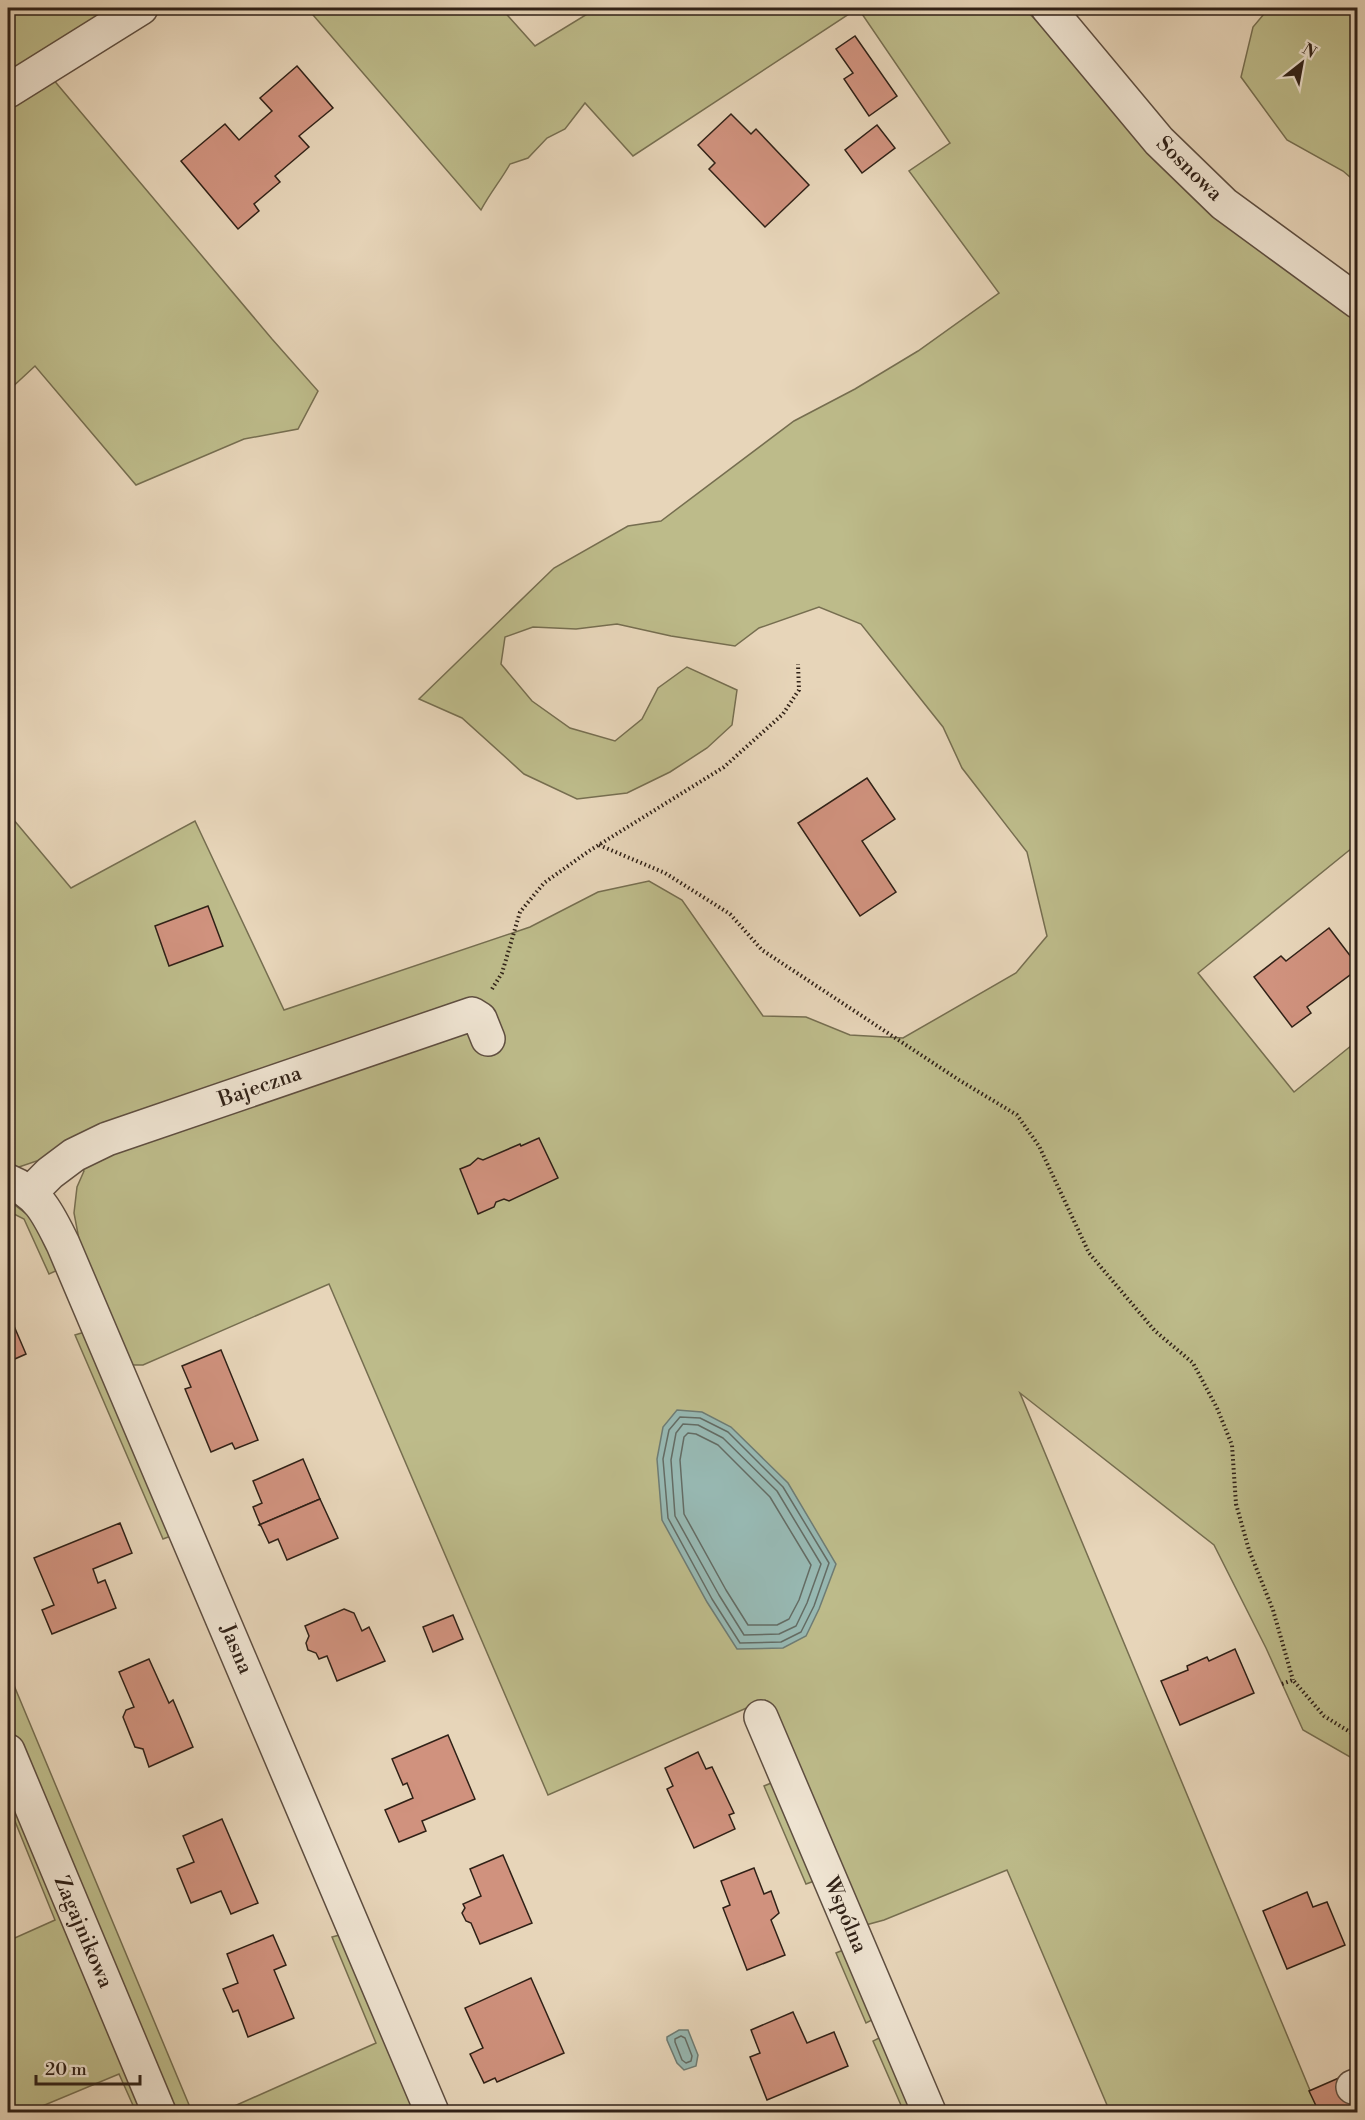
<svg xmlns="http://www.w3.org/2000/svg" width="1365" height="2120" font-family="'Libre Bodoni',serif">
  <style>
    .green { fill: #bdbb8a; stroke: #766e50; stroke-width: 1.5 }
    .water { fill: #97b8b2; stroke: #6e7c74; stroke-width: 1.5 }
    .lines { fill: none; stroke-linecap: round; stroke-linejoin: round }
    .shore { stroke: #646c64; stroke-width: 1.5 }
    .building { fill: #d0927e; stroke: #302117; stroke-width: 1.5 }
    .minor-casing { stroke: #5e4e40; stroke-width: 36 }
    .path { stroke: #302117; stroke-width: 4; stroke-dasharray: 1.5 3; stroke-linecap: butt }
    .minor { stroke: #efe4d2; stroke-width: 33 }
    .labels { text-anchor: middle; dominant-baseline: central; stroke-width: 4.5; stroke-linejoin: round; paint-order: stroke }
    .street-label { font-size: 21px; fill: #302117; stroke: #efe4d2 }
  </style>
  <rect width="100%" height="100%" fill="#e7d5b9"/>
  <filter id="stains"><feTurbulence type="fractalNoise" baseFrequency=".00333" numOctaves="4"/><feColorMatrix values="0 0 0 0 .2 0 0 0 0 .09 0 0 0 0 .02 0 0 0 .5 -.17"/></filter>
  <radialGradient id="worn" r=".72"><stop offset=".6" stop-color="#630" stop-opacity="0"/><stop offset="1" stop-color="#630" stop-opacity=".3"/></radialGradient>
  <g class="green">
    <path d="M8 8H122L8 79Z"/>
    <path d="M307 8H501L535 46 597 8H1024L1244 236 1357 318V844L1198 973 1294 1092 1357 1041V1761L1303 1730 1266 1648 1214 1545 1020 1393 1319 2112H1110L1007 1870 884 1920 862 1926 765 1700 548 1795 329 1284 143 1365H131L81 1250 74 1213 77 1187 84 1171 60 1153 19 1167 8 1166V813L71 888 195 821 284 1010 530 927 598 892 649 881 682 900 763 1016 806 1017 850 1035 903 1038 1016 973 1047 936 1027 852 962 768 943 727 861 624 819 607 759 628 735 646 671 636 617 624 576 629 533 627 505 637 501 664 532 701 570 728 615 741 642 719 658 688 687 667 737 690 732 725 707 748 670 772 627 793 577 799 524 774 462 718 419 699 554 568 628 526 661 521 794 421 855 389 918 351 999 293 909 171 950 143 858 8 633 156 585 103 565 129 547 138 528 158 510 164C501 180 490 193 481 210Z"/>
    <path d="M1269 8H1357V183L1343 171 1287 140 1241 77 1253 27Z"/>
    <path d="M52 78 272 339 318 391 298 429 244 439 136 485 35 366 8 391V107Z"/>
    <path d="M8 1200 37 1222 60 1269 49 1274 24 1219 8 1211Z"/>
    <path d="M91 1330 176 1534 163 1539 75 1335Z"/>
    <path d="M8 1671 192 2112H172L8 1724Z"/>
    <path d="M8 1769 151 2112H136L119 2074 28 2112H8V1941L55 1920 8 1804Z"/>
    <path d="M776 1781 820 1879 806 1884 764 1786Z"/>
    <path d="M347 1933 423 2112H221L376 2043 332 1937Z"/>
    <path d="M848 1948 876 2018 866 2023 836 1953Z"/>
    <path d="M883 2036 916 2112H904L873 2041Z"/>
  </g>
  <g class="water">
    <path d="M677 1410 702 1412 731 1427 788 1483 836 1564 819 1609 806 1636 783 1648 737 1649 707 1602 662 1520 657 1459 663 1427Z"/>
    <path d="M679 2030H688L698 2055 696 2066 684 2070 677 2063 667 2040V2037Z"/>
  </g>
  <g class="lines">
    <g class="shore">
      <path d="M680 1417 700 1418 728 1432 783 1487 829 1563 814 1606 801 1632 781 1642 740 1643 712 1599 668 1518 663 1459 669 1430Z"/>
      <path d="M683 1424 698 1425 723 1438 777 1491 821 1564 807 1603 796 1626 779 1634 744 1635 719 1595 675 1516 671 1460 676 1433Z"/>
      <path d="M688 1433 696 1434 718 1445 770 1497 811 1565 799 1600 789 1619 777 1625H748L726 1590 684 1514 680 1460 684 1437Z"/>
      <path d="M681 2036 685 2038 692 2056 691 2061 686 2063 682 2060 675 2042V2039Z"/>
    </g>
  </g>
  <g class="building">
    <path d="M855 36 897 96 869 116 844 79 853 73 836 49Z"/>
    <path d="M297 66 333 108 299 136 309 147 275 176 280 182 254 204 259 211 238 229 181 161 225 124 239 140 272 111 260 98Z"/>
    <path d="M731 114 751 134 756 129 809 185 765 227 709 169 715 163 698 145Z"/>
    <path d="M877 125 895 148 862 173 845 150Z"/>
    <path d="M867 778 895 819 862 841 896 892 860 916 798 823Z"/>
    <path d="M208 906 223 946 169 966 155 926Z"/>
    <path d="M1329 928 1358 966V969L1307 1007 1311 1013 1292 1027 1254 977 1281 956 1286 961Z"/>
    <path d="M539 1138 558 1178 509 1201 504 1199 496 1202 494 1207 478 1214 460 1169 470 1165 478 1158 483 1160 520 1144 521 1146Z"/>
    <path d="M14 1326 26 1354 8 1362V1328Z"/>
    <path d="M221 1350 258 1440 235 1449 232 1443 211 1452 185 1389 191 1387 182 1366Z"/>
    <path d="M303 1459 320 1499 259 1525 260 1524 253 1507 262 1503 253 1481Z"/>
    <path d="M320 1499 338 1538 287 1560 278 1539 269 1543 261 1526 259 1525Z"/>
    <path d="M120 1523 132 1553 93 1569 98 1583 105 1580 116 1608 52 1634 42 1610 54 1605 34 1558Z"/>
    <path d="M344 1609 354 1613 362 1631 369 1627 385 1661 337 1681 327 1656 319 1659 316 1653 308 1650 306 1643 309 1636 305 1626Z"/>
    <path d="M453 1615 463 1639 433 1652 423 1627Z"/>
    <path d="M1235 1649 1254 1693 1180 1725 1161 1681 1188 1670 1187 1666 1207 1657 1209 1661Z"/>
    <path d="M149 1659 169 1703 173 1700 193 1747 149 1767 143 1749 135 1747 123 1717 126 1710 134 1707 119 1672Z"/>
    <path d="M448 1735 475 1799 422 1821 426 1831 399 1842 385 1810 413 1798 407 1783 403 1785 392 1759Z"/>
    <path d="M698 1752 706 1769 712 1767 734 1813 729 1815 735 1829 694 1848 667 1789 673 1786 665 1768Z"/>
    <path d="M222 1819 258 1903 231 1914 221 1891 191 1903 177 1869 194 1862 183 1836Z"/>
    <path d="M503 1855 532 1923 480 1944 471 1923 466 1921 462 1913 465 1908 463 1904 481 1896 470 1869Z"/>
    <path d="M754 1868 764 1894 771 1891 779 1913 771 1920 785 1955 747 1970 723 1908 730 1905 721 1881Z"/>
    <path d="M1307 1892 1313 1907 1327 1902 1345 1945 1287 1969 1263 1911Z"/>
    <path d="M273 1935 286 1965 274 1970 294 2018 248 2037 238 2010 233 2012 223 1989 238 1983 227 1954Z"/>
    <path d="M531 1978 564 2053 497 2082 495 2078 484 2083 470 2054 483 2048 465 2008Z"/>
    <path d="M793 2012 807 2043 834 2032 848 2066 767 2100 750 2057 760 2053 751 2030Z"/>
    <path d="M1341 2077 1353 2104 1333 2112H1319L1309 2091Z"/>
    <path d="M568 2107 570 2112H555Z"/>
  </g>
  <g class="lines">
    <g class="minor-casing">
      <g id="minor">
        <path d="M1048 8 1159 141 1224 204 1358 302"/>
        <path d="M8 91 141 8"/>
        <path d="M8 1181C40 1194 48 1214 63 1244L432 2112"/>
        <path d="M30 1193 50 1173 74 1155 107 1139 472 1014 480 1019 488 1039"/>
        <path d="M761 1717 929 2112"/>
        <path d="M8 1751 159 2112"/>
        <path d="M1353 2087 1358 2085"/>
      </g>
    </g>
    <g class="path">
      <path d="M599 845 665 873 730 914 762 950 959 1080 1017 1115 1039 1146 1089 1253 1155 1331 1193 1363 1217 1408 1232 1445 1236 1504 1249 1550 1273 1610 1293 1680"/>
      <path d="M492 989 502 973 520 912 544 883 589 851 724 767 783 714 799 690 798 664"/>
      <path d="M1282 1684 1293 1680 1324 1716 1358 1737"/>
    </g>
    <use href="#minor" class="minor"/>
  </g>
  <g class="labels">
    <g class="street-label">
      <text transform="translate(1189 169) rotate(44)">Sosnowa</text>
      <text transform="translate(260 1087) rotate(-19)">Bajeczna</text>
      <text transform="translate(236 1649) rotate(67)">Jasna</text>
      <text transform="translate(845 1915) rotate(67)">Wspólna</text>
      <text transform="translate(83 1932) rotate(67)">Zagajnikowa</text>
    </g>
  </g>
  <rect width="1365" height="2120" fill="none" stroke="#e7d5b9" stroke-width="30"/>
  <rect x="9" y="9" width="1347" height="2102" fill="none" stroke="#302117" stroke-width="3"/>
  <rect x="15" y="15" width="1335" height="2090" fill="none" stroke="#302117" stroke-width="1.5"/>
  <g transform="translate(1302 63) rotate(31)" stroke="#efe4d2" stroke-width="4.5" paint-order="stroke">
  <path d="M0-4.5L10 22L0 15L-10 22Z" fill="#302117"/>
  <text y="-9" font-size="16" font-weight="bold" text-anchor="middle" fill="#302117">N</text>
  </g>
  <path d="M36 2075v9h104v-9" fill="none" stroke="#302117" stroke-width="3"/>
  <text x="45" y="2075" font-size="18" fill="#302117" stroke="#efe4d2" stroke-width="4.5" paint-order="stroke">20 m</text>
  <rect width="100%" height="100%" filter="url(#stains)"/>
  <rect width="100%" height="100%" fill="url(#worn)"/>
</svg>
